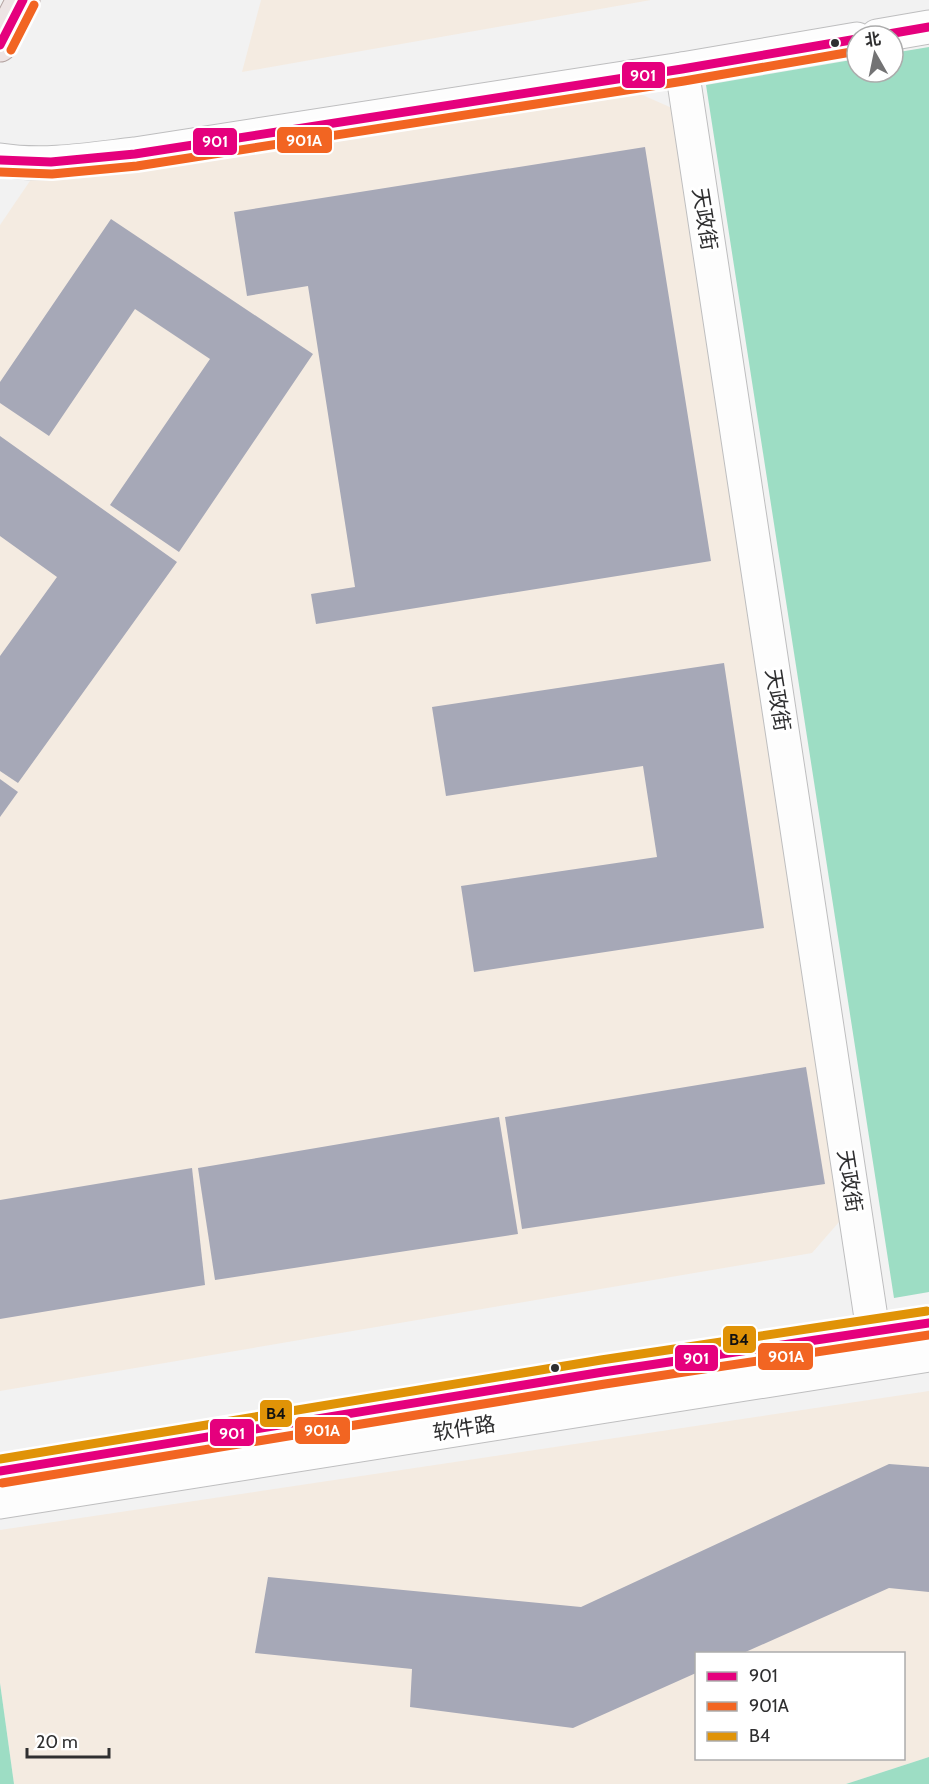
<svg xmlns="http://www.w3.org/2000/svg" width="929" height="1784" font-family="Cabin,'Noto Sans SC',sans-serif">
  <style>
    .commercial { fill: #f4ebe1; fill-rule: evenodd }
    .forest { fill: #9dddc4 }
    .building { fill: #a6a8b7 }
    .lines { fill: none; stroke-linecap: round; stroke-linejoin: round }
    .minor-casing { stroke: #bebebf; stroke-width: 35 }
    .major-casing { stroke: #b6a6a4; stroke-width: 35 }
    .minor { stroke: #fdfdfd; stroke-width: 33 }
    .major { stroke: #ede4e4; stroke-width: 33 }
    .bus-1-casing { stroke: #fff; stroke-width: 14 }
    .bus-2-casing { stroke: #fff; stroke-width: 14 }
    .bus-3-casing { stroke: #fff; stroke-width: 14 }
    .bus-1 { stroke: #e5007d; stroke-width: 9 }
    .bus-2 { stroke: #f26522; stroke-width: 9 }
    .bus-3 { stroke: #e09307; stroke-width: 9 }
    .bus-dot { fill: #2f2f30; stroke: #fff; stroke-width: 2 }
    .labels { text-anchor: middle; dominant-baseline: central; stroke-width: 6; stroke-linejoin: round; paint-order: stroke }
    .street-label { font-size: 21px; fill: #2f2f30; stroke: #fff }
    .line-badge { stroke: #fff; stroke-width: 2 }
    .badge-label { font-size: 16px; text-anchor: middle; font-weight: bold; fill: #fff }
    .pale-badge-label { font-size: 16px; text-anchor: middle; font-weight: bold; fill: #111 }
  </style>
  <rect width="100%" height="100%" fill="#f2f2f2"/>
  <g class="commercial">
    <path d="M261 0H651L242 72Z"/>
    <path d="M638 93 681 112 846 1214 812 1253 0 1391V225L34 175Z"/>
    <path d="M929 1391V1757L846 1784H14L0 1683V1530ZM696 1654H904V1758H696Z"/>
  </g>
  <g class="forest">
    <path d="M929 47V1292L894 1298 706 85 857 59V72H893V53Z"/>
    <path d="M0 1683 14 1784H0Z"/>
    <path d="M929 1757V1784H846Z"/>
  </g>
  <g class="building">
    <path d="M645 147 711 561 316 624 311 594 355 587 308 286 247 296 234 212Z"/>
    <path d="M111 219 313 354 179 552 110 505 210 359 135 309 49 436 0 403V382Z"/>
    <path d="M0 436 177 562 18 783 0 771V656L57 577 0 536Z"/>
    <path d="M724 663 764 928 474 972 461 886 657 857 643 766 446 796 432 707Z"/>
    <path d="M0 779 18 792 0 817Z"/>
    <path d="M806 1067 825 1184 522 1229 505 1117Z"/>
    <path d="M499 1117 518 1234 215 1280 198 1168Z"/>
    <path d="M192 1168 205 1285 0 1319V1200Z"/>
    <path d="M889 1464 929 1467V1592L889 1588 741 1654H696V1673L573 1728 410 1707 412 1669 255 1653 268 1577 581 1607Z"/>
  </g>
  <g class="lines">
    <g class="minor-casing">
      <g id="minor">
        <path d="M877 36 929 27"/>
        <path d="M682 69 873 1331"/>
        <path d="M0 160C45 167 91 159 135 154L682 69 857 39"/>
        <path d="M0 1471 603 1372 929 1323"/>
        <path d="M0 1502 929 1355"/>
      </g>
    </g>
    <g class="major-casing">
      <path id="major" d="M0 45 23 0"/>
    </g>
    <use href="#minor" class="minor"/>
    <use href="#major" class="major"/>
    <g class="bus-1-casing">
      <g id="bus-1">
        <path d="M877 36 929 27"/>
        <path d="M0 45 23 0"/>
        <path d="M0 160 51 162 135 154 682 69 857 39"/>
        <path d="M0 1471 603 1372 929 1323"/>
      </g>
    </g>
    <g class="bus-2-casing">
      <g id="bus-2">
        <path d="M11 50 34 5"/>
        <path d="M0 172 52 174 137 166 684 81 857 51"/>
        <path d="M2 1483 605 1384 929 1335"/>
      </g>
    </g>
    <g class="bus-3-casing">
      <path id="bus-3" d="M0 1459 601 1360 927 1311"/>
    </g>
    <use href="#bus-1" class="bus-1"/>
    <use href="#bus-2" class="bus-2"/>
    <use href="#bus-3" class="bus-3"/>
  </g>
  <g class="bus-dot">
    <circle cx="835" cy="43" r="5"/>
    <circle cx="555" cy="1368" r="5"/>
  </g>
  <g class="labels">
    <g class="street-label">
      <text transform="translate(705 219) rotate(81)">天政街</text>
      <text transform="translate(778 700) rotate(81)">天政街</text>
      <text transform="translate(850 1181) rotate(81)">天政街</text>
      <text transform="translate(464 1428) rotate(-9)">软件路</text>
    </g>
  </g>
  <g class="line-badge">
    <rect x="621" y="61" width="45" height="28" rx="6" fill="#e5007d"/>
    <rect x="276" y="126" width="57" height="28" rx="6" fill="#f26522"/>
    <rect x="192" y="127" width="46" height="29" rx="6" fill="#e5007d"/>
    <rect x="722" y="1325" width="35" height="29" rx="6" fill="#e09307"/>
    <rect x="757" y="1342" width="57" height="29" rx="6" fill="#f26522"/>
    <rect x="674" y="1344" width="45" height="28" rx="6" fill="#e5007d"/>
    <rect x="259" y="1399" width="34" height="29" rx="6" fill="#e09307"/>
    <rect x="294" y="1416" width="57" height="29" rx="6" fill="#f26522"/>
    <rect x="209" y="1418" width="46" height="29" rx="6" fill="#e5007d"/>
  </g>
  <g class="badge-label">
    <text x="643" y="81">901</text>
    <text x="304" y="146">901A</text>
    <text x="215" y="147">901</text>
    <text x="786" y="1362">901A</text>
    <text x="696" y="1364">901</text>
    <text x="322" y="1436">901A</text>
    <text x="232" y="1439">901</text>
  </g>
  <g class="pale-badge-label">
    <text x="739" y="1345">B4</text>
    <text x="276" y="1419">B4</text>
  </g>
  <rect x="695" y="1652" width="210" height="108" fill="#ffffff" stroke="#acacac" stroke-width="1.5"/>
  <rect x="707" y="1672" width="30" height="9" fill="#e5007d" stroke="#acacac" stroke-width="1.5"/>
  <text x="749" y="1682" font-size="18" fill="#2f2f30">901</text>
  <rect x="707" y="1702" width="30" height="9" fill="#f26522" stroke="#acacac" stroke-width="1.5"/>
  <text x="749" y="1712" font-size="18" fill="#2f2f30">901A</text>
  <rect x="707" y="1732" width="30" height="9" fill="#e09307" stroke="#acacac" stroke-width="1.5"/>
  <text x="749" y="1742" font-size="18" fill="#2f2f30">B4</text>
  <g transform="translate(875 54) rotate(351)"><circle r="28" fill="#ffffff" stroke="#acacac" stroke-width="1.5"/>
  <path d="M0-4.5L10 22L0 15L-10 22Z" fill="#737374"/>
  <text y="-9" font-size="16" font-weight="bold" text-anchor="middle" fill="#2f2f30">北</text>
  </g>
  <path d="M27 1748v9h82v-9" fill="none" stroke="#2f2f30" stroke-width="3"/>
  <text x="36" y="1748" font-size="18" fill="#2f2f30" stroke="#ffffff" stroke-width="4.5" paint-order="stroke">20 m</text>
</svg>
